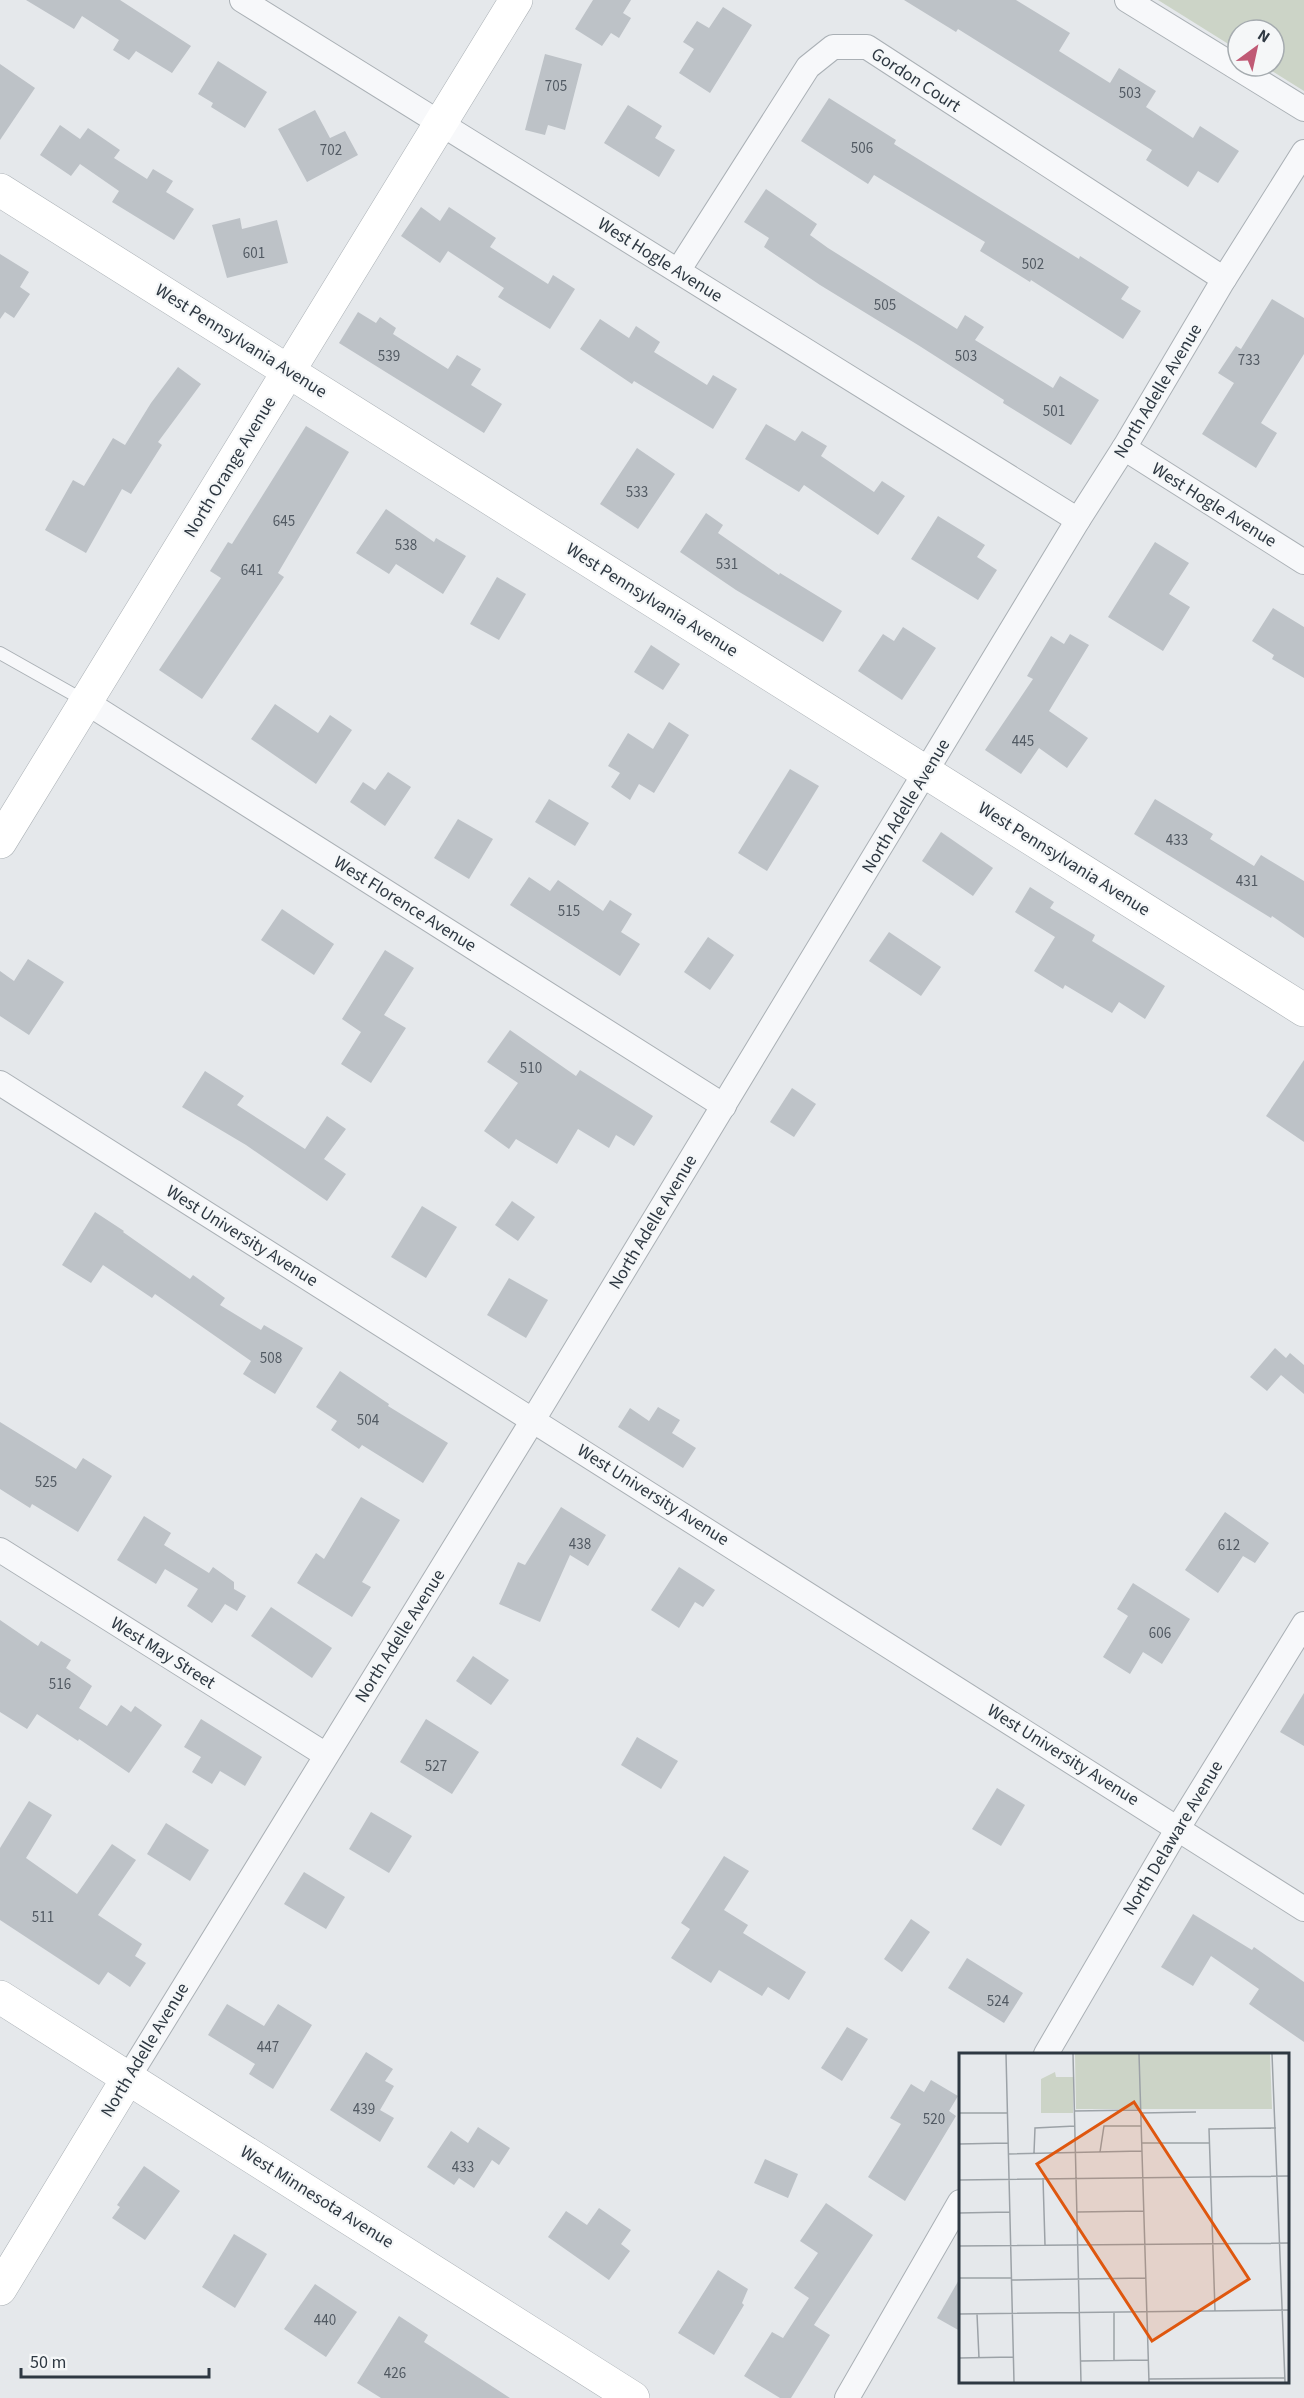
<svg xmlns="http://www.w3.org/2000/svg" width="1304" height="2398" font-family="'Source Sans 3',sans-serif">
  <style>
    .green { fill: #ccd4c7 }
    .building { fill: #bdc2c7 }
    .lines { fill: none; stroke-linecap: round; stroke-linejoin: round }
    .lane-casing { stroke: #aab0b5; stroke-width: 14 }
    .street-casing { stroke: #aab0b5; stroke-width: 26 }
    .secondary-casing { stroke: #aab0b5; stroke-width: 34 }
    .lane { stroke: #f7f8fa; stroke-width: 12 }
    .street { stroke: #f7f8fa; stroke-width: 24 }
    .secondary { stroke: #fff; stroke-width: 33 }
    .labels { text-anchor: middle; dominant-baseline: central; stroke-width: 4.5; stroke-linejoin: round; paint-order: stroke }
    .number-label { font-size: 15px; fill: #525a63 }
    .street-label { font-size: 18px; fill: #2e3842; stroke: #f5f7f8 }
    .inset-road { fill: none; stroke: #9ca2a7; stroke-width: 1.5 }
    .view { fill: #df570f; fill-opacity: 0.15; stroke: #df570f; stroke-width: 3 }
    .inset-edge { fill: none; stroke: #2e3842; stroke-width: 3 }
  </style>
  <rect width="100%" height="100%" fill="#e5e8eb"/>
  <path class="green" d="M1158 0H1304V91L1264 66H1274V30H1238V50Z"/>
  <g class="building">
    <path d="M26 0H120L191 46 172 73 136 51 129 60 113 50 119 40 82 16 74 29Z"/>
    <path d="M593 0H631L623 13 631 18 619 38 611 33 602 46 575 29Z"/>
    <path d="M904 0H1016L1070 33 1059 51 1110 83 1119 68 1156 91 1146 107 1193 138 1200 126 1239 151 1218 183 1198 171 1188 187 1146 160 1152 150 958 29 956 32Z"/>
    <path d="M723 7 752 25 710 93 679 73 694 49 683 42 697 21 709 28Z"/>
    <path d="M545 54 582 64 565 130 548 125 545 135 525 130Z"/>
    <path d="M218 61 267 92 245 128 211 107 213 103 198 94Z"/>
    <path d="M0 64 35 88 0 140Z"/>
    <path d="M829 98 896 140 894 144 1079 259 1080 256 1129 287 1121 299 1141 311 1123 339 1031 280 1030 282 980 251 985 242 874 175 868 184 801 141Z"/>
    <path d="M628 105 662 126 655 138 675 150 659 177 604 143Z"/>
    <path d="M315 110 330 138 345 131 358 155 307 182 278 129Z"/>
    <path d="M60 125 80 139 88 128 120 150 114 158 147 179 153 169 173 181 166 192 194 209 174 240 112 202 119 191 80 164 71 176 40 155Z"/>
    <path d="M766 189 817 224 810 235 828 248 957 329 965 315 984 327 975 340 1053 388 1060 376 1099 400 1071 445 1003 403 1004 400 918 345 820 285 764 247 769 238 744 222Z"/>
    <path d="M421 207 440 221 449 207 496 238 490 247 548 284 553 275 575 289 550 329 498 297 504 288 448 251 440 263 401 236Z"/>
    <path d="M240 218 242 229 277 220 288 263 227 278 212 225Z"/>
    <path d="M0 254 29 272 20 287 30 294 14 318 5 312 0 319Z"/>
    <path d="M1272 299 1304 318V354L1261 423 1277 433 1256 468 1202 434 1234 383 1218 373 1236 346 1241 349Z"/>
    <path d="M358 312 376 323 380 317 396 328 393 334 448 369 457 355 481 369 471 385 502 404 484 433 339 343Z"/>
    <path d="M600 319 629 338 636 326 660 342 654 352 707 385 713 375 737 389 713 429 634 381 632 384 580 349Z"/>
    <path d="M178 367 201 384 158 442 162 445 131 494 122 489 86 553 45 530 73 480 84 486 113 438 125 445 151 403Z"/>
    <path d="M766 424 795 441 802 431 827 446 821 456 874 492 882 481 905 496 878 535 804 485 799 492 745 459Z"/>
    <path d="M306 426 349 452 278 573 284 577 202 699 159 670 221 578 210 571 228 542 232 544Z"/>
    <path d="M637 448 675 474 638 529 600 504Z"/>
    <path d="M386 509 434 542 436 538 466 556 443 594 396 564 389 574 356 553Z"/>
    <path d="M706 513 723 525 718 533 779 575 780 573 842 611 823 642 736 590 680 552Z"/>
    <path d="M938 516 985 545 977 557 997 570 978 600 911 559Z"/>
    <path d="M1155 542 1189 563 1169 594 1190 607 1163 651 1108 617Z"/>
    <path d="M497 577 526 594 499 640 470 624Z"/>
    <path d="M1273 608 1304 627V678L1272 659 1274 655 1252 641Z"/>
    <path d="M903 627 936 648 902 700 858 671 883 634 894 641Z"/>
    <path d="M1070 634 1089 645 1049 711 1088 738 1067 768 1039 748 1021 774 985 750 1033 679 1027 676 1051 636 1064 644Z"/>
    <path d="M651 645 680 664 663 690 634 672Z"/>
    <path d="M275 704 318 733 330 715 352 730 316 784 251 739Z"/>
    <path d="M669 722 689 735 654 793 639 784 630 800 611 787 620 773 608 766 628 733 653 749Z"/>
    <path d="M790 769 819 786 767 871 738 853Z"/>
    <path d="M388 772 411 787 385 826 350 802 363 782 375 790Z"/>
    <path d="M549 799 589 823 575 846 535 822Z"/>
    <path d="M1155 799 1213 834 1210 839 1254 866 1261 855 1304 881V938L1272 916 1271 918 1134 834Z"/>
    <path d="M458 819 493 839 469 879 434 858Z"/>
    <path d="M941 832 993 868 973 896 922 861Z"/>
    <path d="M529 877 550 891 558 880 603 911 610 900 632 914 621 932 640 944 620 976 510 905Z"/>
    <path d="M1030 887 1054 902 1050 908 1095 935 1092 941 1165 986 1145 1019 1119 1002 1112 1013 1065 985 1063 989 1034 971 1055 937 1015 912Z"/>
    <path d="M282 909 334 944 314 975 261 940Z"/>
    <path d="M889 932 941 967 921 996 869 961Z"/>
    <path d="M708 937 734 955 710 990 684 972Z"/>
    <path d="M385 950 414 968 384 1015 406 1028 371 1083 341 1064 361 1032 342 1019Z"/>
    <path d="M28 959 64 982 29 1035 0 1016V971L14 981Z"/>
    <path d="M510 1030 576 1076 580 1070 653 1116 634 1146 616 1135 609 1148 578 1129 557 1164 516 1139 509 1149 484 1131 518 1083 487 1062Z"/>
    <path d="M1304 1060V1142L1266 1116Z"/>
    <path d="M205 1071 244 1096 237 1105 305 1149 327 1116 346 1129 324 1159 346 1174 327 1201 246 1145 182 1107Z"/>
    <path d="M792 1088 816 1104 794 1137 770 1122Z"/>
    <path d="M512 1201 535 1217 518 1241 495 1225Z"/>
    <path d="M422 1206 457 1227 426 1278 391 1257Z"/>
    <path d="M95 1212 124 1231 123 1232 190 1279 193 1275 225 1298 220 1305 261 1330 264 1325 303 1348 275 1394 243 1374 251 1361 155 1294 152 1298 103 1265 91 1283 62 1265Z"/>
    <path d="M509 1278 548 1300 526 1338 487 1315Z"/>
    <path d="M1275 1348 1286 1358 1290 1353 1304 1365V1394L1281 1375 1267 1391 1250 1377Z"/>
    <path d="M340 1371 389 1404 388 1406 448 1443 423 1483 362 1445 359 1449 331 1430 337 1421 316 1407Z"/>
    <path d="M658 1407 680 1420 672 1433 696 1448 683 1468 618 1427 630 1408 649 1421Z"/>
    <path d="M0 1422 76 1469 83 1458 112 1476 78 1532 32 1504 30 1508 0 1489Z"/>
    <path d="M361 1497 400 1520 362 1582 371 1587 352 1617 297 1583 316 1553 324 1559Z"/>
    <path d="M561 1507 606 1535 588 1566 570 1555 540 1622 499 1604 518 1562 525 1565Z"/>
    <path d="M1225 1512 1269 1543 1255 1563 1243 1556 1218 1593 1185 1570Z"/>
    <path d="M144 1516 171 1533 164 1545 209 1573 213 1567 234 1582V1589L246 1596 237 1611 225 1604 212 1623 187 1606 198 1589 165 1569 156 1584 117 1560Z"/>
    <path d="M679 1567 715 1590 703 1607 695 1602 679 1628 651 1610Z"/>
    <path d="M1133 1583 1190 1619 1162 1664 1143 1652 1130 1674 1103 1657 1128 1616 1117 1609Z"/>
    <path d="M271 1607 332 1648 312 1678 251 1636Z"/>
    <path d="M0 1620 38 1646 41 1641 71 1660 66 1668 92 1686 79 1708 107 1726 121 1705 131 1712 135 1706 162 1725 129 1773 79 1739 78 1741 37 1714 27 1729 0 1712Z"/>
    <path d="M473 1656 509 1680 491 1705 456 1681Z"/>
    <path d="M1304 1693V1746L1280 1732Z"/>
    <path d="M201 1719 262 1757 245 1786 220 1771 212 1784 192 1772 201 1757 184 1747Z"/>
    <path d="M426 1719 479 1752 452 1794 400 1762Z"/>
    <path d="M637 1737 678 1761 661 1789 621 1765Z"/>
    <path d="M997 1788 1025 1805 1001 1846 972 1829Z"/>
    <path d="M29 1801 52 1815 26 1858 77 1894 112 1844 136 1860 98 1915 142 1944 135 1956 146 1963 130 1987 108 1972 99 1985 0 1920V1848Z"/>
    <path d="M371 1812 412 1836 389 1873 349 1849Z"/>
    <path d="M166 1823 209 1850 190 1881 147 1854Z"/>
    <path d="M724 1856 749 1871 724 1910 748 1925 743 1933 806 1972 789 2000 768 1987 762 1996 719 1970 711 1983 671 1958 690 1929 681 1923Z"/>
    <path d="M304 1872 345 1897 326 1929 284 1904Z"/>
    <path d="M1193 1914 1252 1950 1254 1947 1304 1982V2042L1249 2004 1259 1989 1211 1956 1193 1986 1161 1967Z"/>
    <path d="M911 1919 930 1932 902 1972 884 1959Z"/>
    <path d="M967 1958 1023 1993 1004 2023 948 1988Z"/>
    <path d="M227 2004 264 2026 278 2004 312 2025 273 2089 249 2074 255 2064 208 2035Z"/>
    <path d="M847 2027 868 2039 842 2081 821 2068Z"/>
    <path d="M366 2052 393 2069 385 2081 394 2086 380 2110 394 2118 380 2142 330 2110Z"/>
    <path d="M931 2080 958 2096 949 2111 956 2116 905 2201 868 2177 901 2124 890 2118 911 2084 924 2092Z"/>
    <path d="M478 2127 510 2148 499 2165 492 2160 474 2188 459 2178 454 2185 427 2167 451 2131 468 2143Z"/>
    <path d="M765 2159 798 2174 788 2198 754 2183Z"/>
    <path d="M144 2166 180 2191 145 2240 112 2218 120 2207 117 2205Z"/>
    <path d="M826 2203 873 2235 814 2325 830 2335 791 2398H780L744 2376 772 2332 783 2338 809 2298 794 2288 818 2253 800 2241Z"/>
    <path d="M599 2208 631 2230 621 2244 630 2251 609 2280 548 2237 566 2211 587 2225Z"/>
    <path d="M234 2234 267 2254 235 2308 202 2287Z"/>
    <path d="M718 2270 748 2289 742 2303 744 2305 714 2355 678 2333Z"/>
    <path d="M960 2278V2331L937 2318Z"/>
    <path d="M315 2284 357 2312 326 2357 284 2329Z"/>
    <path d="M399 2316 428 2335 424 2342 510 2398H381L357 2383Z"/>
  </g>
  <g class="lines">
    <g class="lane-casing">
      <path id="lane" d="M0 653 85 701"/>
    </g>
    <g class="street-casing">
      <g id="street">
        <path d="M242 0 1078 520"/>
        <path d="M1127 0 1304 109"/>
        <path d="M678 271 808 67 833 47H867L1224 279"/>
        <path d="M1124 448 1304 562"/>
        <path d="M86 702 724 1106"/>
        <path d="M0 1083 1304 1909"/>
        <path d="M0 1550 326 1755"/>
        <path d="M1046 2054 1178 1828 1304 1624"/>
        <path d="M128 2078 533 1420 1078 520 1124 448 1224 279 1304 152"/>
        <path d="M847 2398 960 2202"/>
      </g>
    </g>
    <g class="secondary-casing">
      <g id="secondary">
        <path d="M0 190 1304 1010"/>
        <path d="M0 842 516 0"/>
        <path d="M0 1997 633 2398"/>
        <path d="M0 2289 128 2078"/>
      </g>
    </g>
    <use href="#lane" class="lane"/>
    <use href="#street" class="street"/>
    <use href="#secondary" class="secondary"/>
  </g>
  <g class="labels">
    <g class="number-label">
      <text x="556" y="86">705</text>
      <text x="1130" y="93">503</text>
      <text x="862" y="148">506</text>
      <text x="331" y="150">702</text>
      <text x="254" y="253">601</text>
      <text x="1033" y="264">502</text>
      <text x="885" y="305">505</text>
      <text x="389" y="356">539</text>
      <text x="966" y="356">503</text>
      <text x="1249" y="360">733</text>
      <text x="1054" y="411">501</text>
      <text x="637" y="492">533</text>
      <text x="284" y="521">645</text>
      <text x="406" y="545">538</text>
      <text x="727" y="564">531</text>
      <text x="252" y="570">641</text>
      <text x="1023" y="741">445</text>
      <text x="1177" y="840">433</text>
      <text x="1247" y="881">431</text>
      <text x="569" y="911">515</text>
      <text x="531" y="1068">510</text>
      <text x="271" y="1358">508</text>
      <text x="368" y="1420">504</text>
      <text x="46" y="1482">525</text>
      <text x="580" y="1544">438</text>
      <text x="1229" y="1545">612</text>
      <text x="1160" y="1633">606</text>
      <text x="60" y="1684">516</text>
      <text x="436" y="1766">527</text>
      <text x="43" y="1917">511</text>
      <text x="998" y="2001">524</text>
      <text x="268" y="2047">447</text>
      <text x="364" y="2109">439</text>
      <text x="934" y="2119">520</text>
      <text x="463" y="2167">433</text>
      <text x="325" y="2320">440</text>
      <text x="395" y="2373">426</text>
    </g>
    <g class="street-label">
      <text transform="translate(916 80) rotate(33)">Gordon Court</text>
      <text transform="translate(660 260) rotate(32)">West Hogle Avenue</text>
      <text transform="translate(241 341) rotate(32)">West Pennsylvania Avenue</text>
      <text transform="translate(1158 391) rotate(-59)">North Adelle Avenue</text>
      <text transform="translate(230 467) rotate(-59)">North Orange Avenue</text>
      <text transform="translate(1214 505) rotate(32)">West Hogle Avenue</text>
      <text transform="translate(652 600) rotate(32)">West Pennsylvania Avenue</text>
      <text transform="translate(906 806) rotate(-59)">North Adelle Avenue</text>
      <text transform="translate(1064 859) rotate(32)">West Pennsylvania Avenue</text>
      <text transform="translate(405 904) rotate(32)">West Florence Avenue</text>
      <text transform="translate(653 1222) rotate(-59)">North Adelle Avenue</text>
      <text transform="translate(242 1236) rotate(32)">West University Avenue</text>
      <text transform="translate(653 1495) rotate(32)">West University Avenue</text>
      <text transform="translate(400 1636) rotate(-58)">North Adelle Avenue</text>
      <text transform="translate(163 1653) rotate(32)">West May Street</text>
      <text transform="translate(1063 1755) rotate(32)">West University Avenue</text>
      <text transform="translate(1173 1838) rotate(-59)">North Delaware Avenue</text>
      <text transform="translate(145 2050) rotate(-59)">North Adelle Avenue</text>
      <text transform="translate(317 2197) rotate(32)">West Minnesota Avenue</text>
    </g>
  </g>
  <g transform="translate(959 2053)">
    <rect width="330" height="330" fill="#e5e8eb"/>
    <path d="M116 1H311L313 56H117ZM96 19 97 24H114V60H82V26Z" fill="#ccd4c7"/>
    <path class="inset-road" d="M47 1 55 329M114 1 122 329M180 1 190 329M313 1 326 329M115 58 182 57M0 60H49M182 60 237 59M183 90H250M0 91 49 90M141 99 145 73H182M75 100 76 75 116 73M49 101 183 98M84 125 86 192M0 127 330 123M118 159 185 158M0 160 51 159M0 193 330 190M0 225H53M53 227 187 225M256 258 250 76 317 75M155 259V308M0 261 330 257M18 261 20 305M0 305 55 304M122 308 189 307M190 326 326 325"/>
    <path class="view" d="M175 49 290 226 193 288 78 111Z"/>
    <rect width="330" height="330" class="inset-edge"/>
  </g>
  <g transform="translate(1256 48) rotate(33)"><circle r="28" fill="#f5f7f8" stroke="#a5abaf" stroke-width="1.5"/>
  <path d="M0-4.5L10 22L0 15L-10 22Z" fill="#c05a75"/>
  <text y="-9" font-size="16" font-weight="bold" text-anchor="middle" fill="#2e3842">N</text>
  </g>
  <path d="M21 2368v9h188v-9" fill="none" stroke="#2e3842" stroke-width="3"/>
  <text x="30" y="2368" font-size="18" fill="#2e3842" stroke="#f5f7f8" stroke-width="4.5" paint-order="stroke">50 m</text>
</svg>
